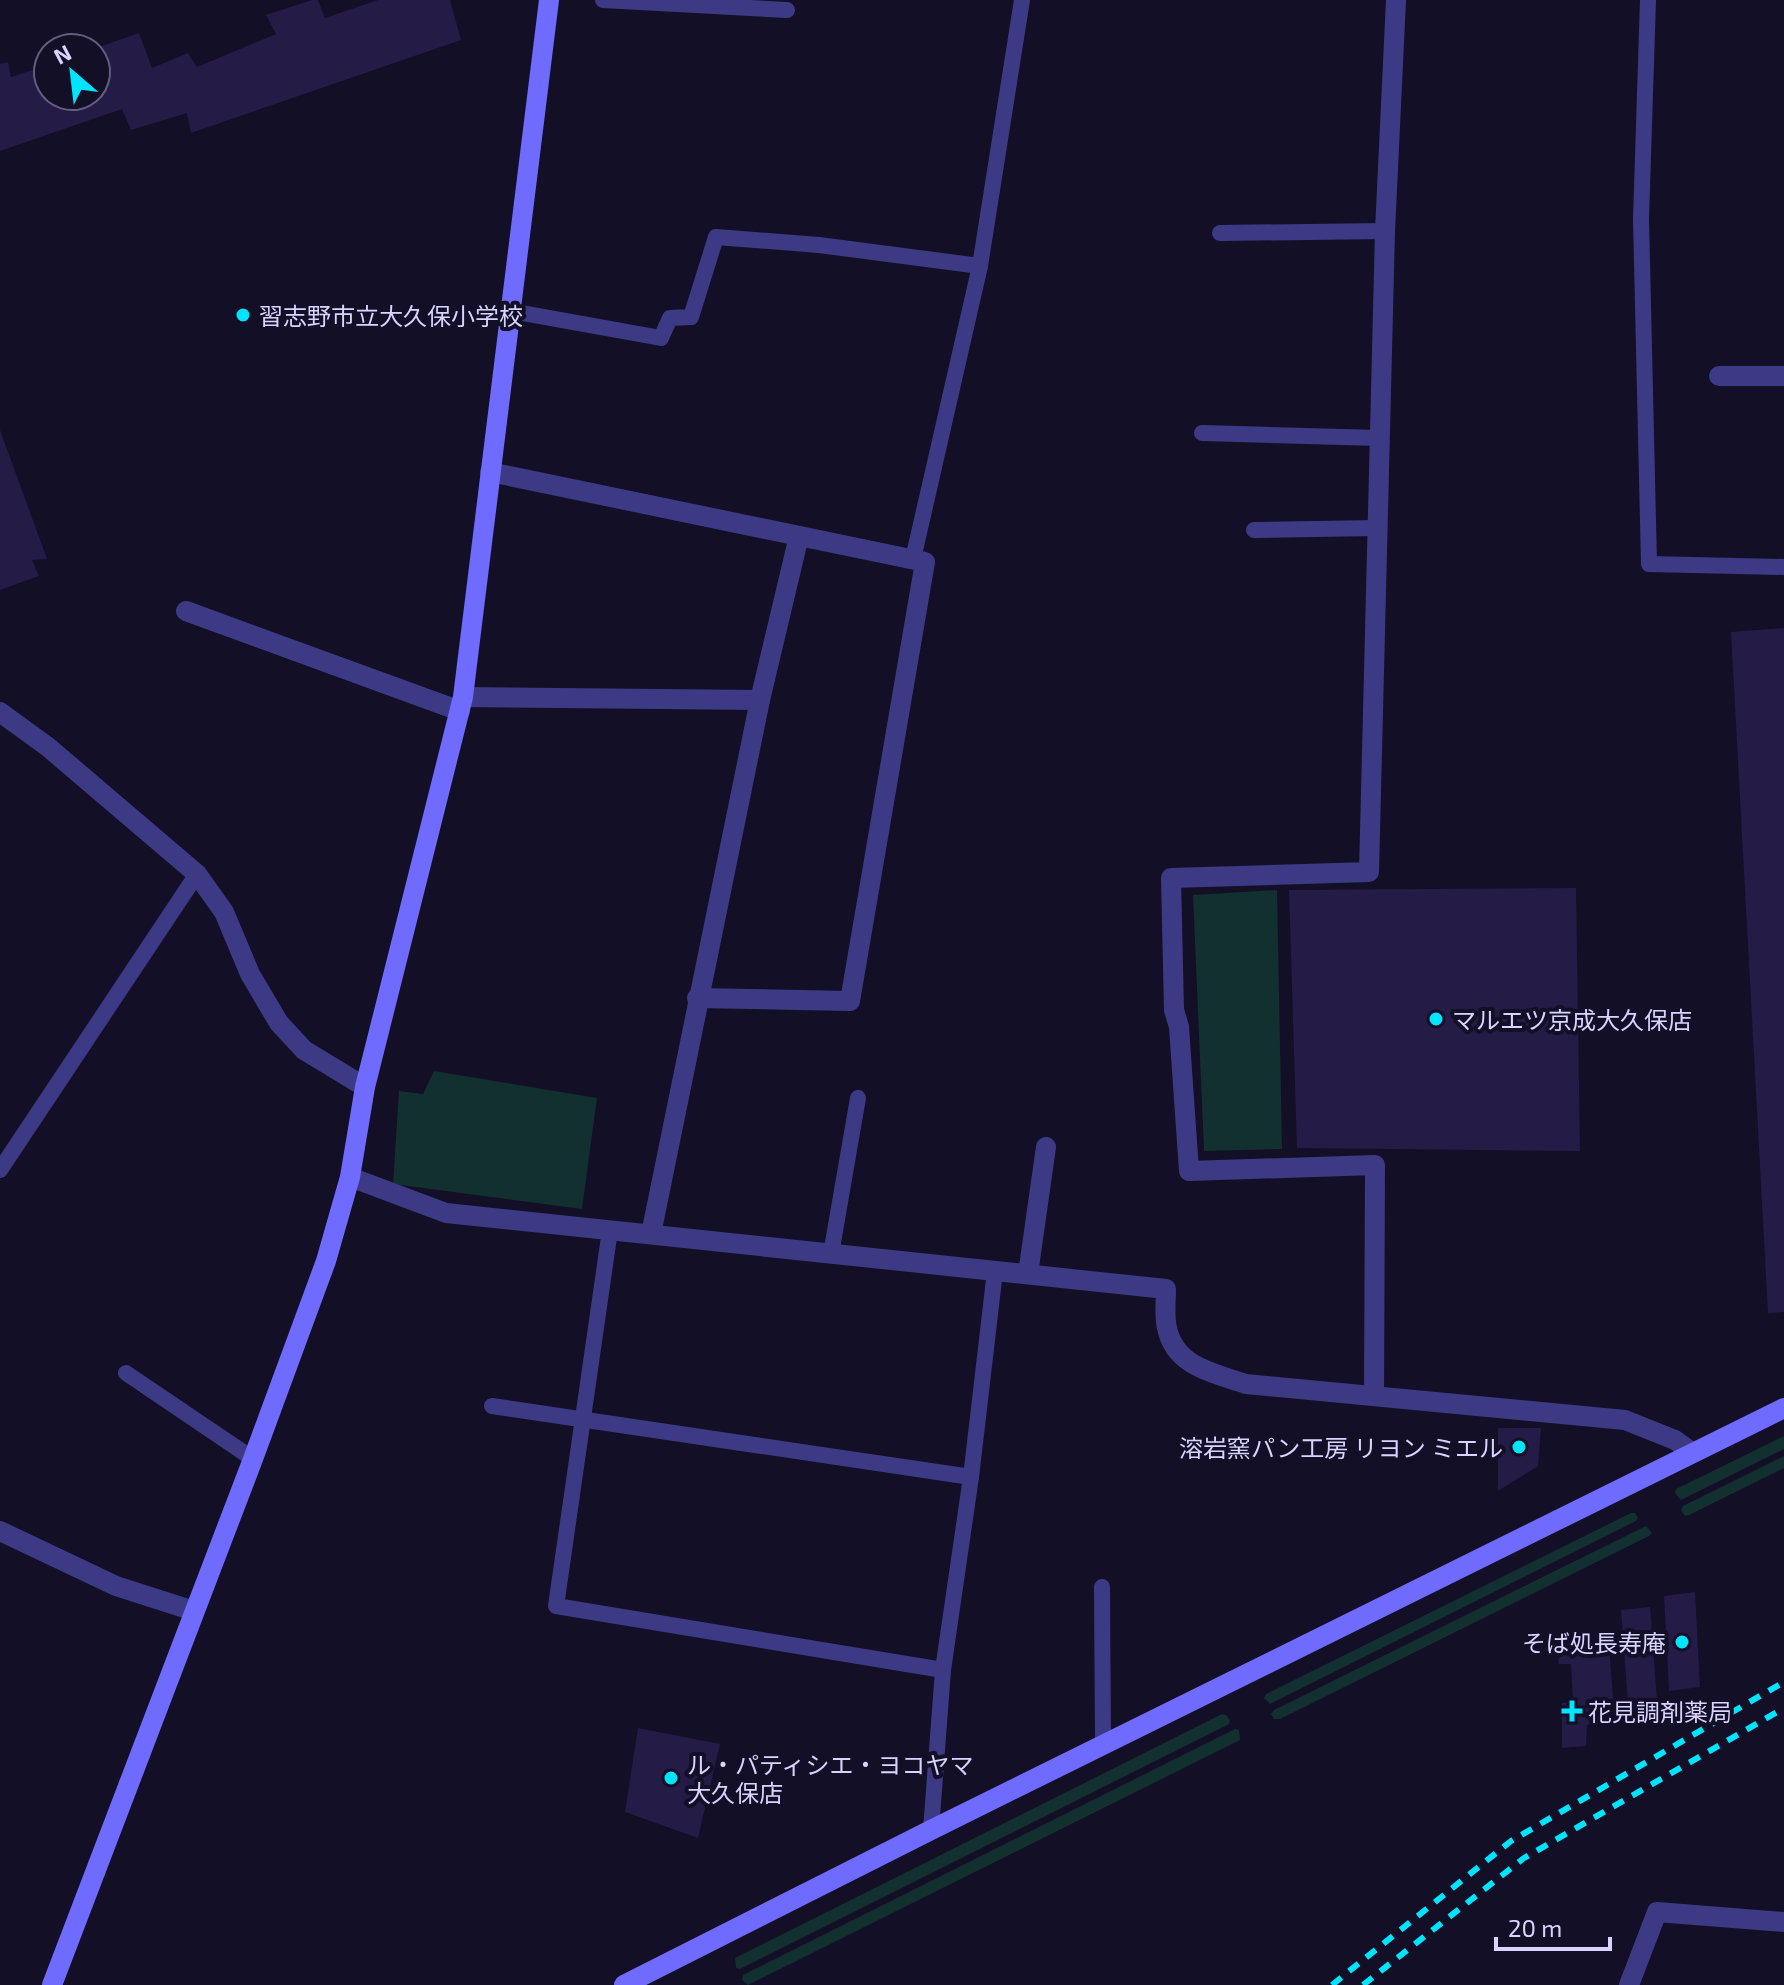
<svg xmlns="http://www.w3.org/2000/svg" width="1784" height="1985" font-family="'Exo 2','Noto Sans JP',sans-serif">
  <style>
    .green { fill: #12302f }
    .building { fill: #241b47 }
    .lines { fill: none; stroke-linecap: round; stroke-linejoin: round }
    .lane { stroke: #3d3a85; stroke-width: 16 }
    .street { stroke: #3d3a85; stroke-width: 20 }
    .secondary { stroke: #6f6bff; stroke-width: 20 }
    .rail { stroke: #00e5ff; stroke-width: 6; stroke-dasharray: 12 10; stroke-linecap: butt }
    .poi-dot { fill: #00e5ff; stroke: #130f26; stroke-width: 3 }
    .labels { text-anchor: middle; dominant-baseline: central; stroke-width: 8; stroke-linejoin: round; paint-order: stroke }
    .poi-label { font-size: 24px; fill: #d9d4ff; stroke: #130f26; text-anchor: start }
  </style>
  <rect width="100%" height="100%" fill="#130f26"/>
  <g class="green">
    <path d="M1277 890 1282 1149 1204 1151 1193 895Z"/>
    <path d="M434 1071 597 1098 582 1209 393 1184 399 1091 423 1094Z"/>
    <path d="M1784 1436V1449L1681 1500 1675 1493 1676 1489Z"/>
    <path d="M1784 1456V1468L1689 1515 1685 1516 1681 1510 1683 1506Z"/>
    <path d="M1631 1513H1635L1638 1518 1636 1521 1270 1704 1264 1698 1266 1694Z"/>
    <path d="M1646 1526 1652 1533 1649 1536 1280 1719H1274L1271 1714 1274 1710Z"/>
    <path d="M1222 1714 1226 1715 1230 1720 1229 1724 740 1969 736 1968 735 1958Z"/>
    <path d="M1235 1729 1239 1730 1240 1740 748 1985 742 1980 743 1975Z"/>
  </g>
  <g class="building">
    <path d="M312 0H318L325 18 378 0H450L461 40 191 133 187 113 131 130 122 109 0 151V64L8 62 11 77 48 65V96H96V48L139 33 152 68 188 53 197 67 276 34 266 15Z"/>
    <path d="M0 430 47 559 32 560 39 576 0 590Z"/>
    <path d="M1784 628V1312L1768 1313 1731 632Z"/>
    <path d="M1576 888 1580 1151 1297 1148 1289 890Z"/>
    <path d="M1498 1428H1541L1538 1466 1498 1491Z"/>
    <path d="M1695 1592 1700 1687 1669 1691 1664 1596Z"/>
    <path d="M1650 1607 1657 1700 1628 1702 1621 1610Z"/>
    <path d="M1609 1645 1615 1722 1587 1725 1586 1746 1562 1748V1703L1573 1702 1571 1664H1558L1561 1649Z"/>
    <path d="M638 1728 720 1744 698 1838 625 1812Z"/>
  </g>
  <g class="lines">
    <g class="lane">
      <path d="M603 0 787 10"/>
      <path d="M1648 0 1641 219 1649 564 1784 567"/>
      <path d="M1220 233 1385 231"/>
      <path d="M511 311 661 338 670 318 691 317 716 237 819 245 980 266"/>
      <path d="M1202 433 1379 438"/>
      <path d="M1254 530 1377 528"/>
      <path d="M913 559 980 266 1022 0"/>
      <path d="M0 1170 197 874"/>
      <path d="M610 1230 556 1606 943 1670"/>
      <path d="M831 1254 858 1098"/>
      <path d="M126 1373 253 1459"/>
      <path d="M492 1406 971 1477"/>
      <path d="M1102 1587 1103 1745"/>
      <path d="M931 1830 943 1670 971 1477 995 1271"/>
    </g>
    <g class="street">
      <path d="M1719 376H1784"/>
      <path d="M490 472 925 562 850 1001 697 998"/>
      <path d="M186 611 460 711"/>
      <path d="M463 697 760 700"/>
      <path d="M0 712 48 747 197 874 224 912 250 974 279 1023 304 1050 365 1087"/>
      <path d="M350 1177 446 1213 1166 1289C1166 1302 1164 1316 1167 1328 1175 1367 1214 1373 1246 1384L1625 1420 1675 1440 1693 1453"/>
      <path d="M651 1234 760 700 799 536"/>
      <path d="M1028 1274 1046 1147"/>
      <path d="M1374 1395 1375 1165 1189 1171 1179 1027 1174 1010 1171 878 1369 872 1385 231 1396 0"/>
      <path d="M0 1531 116 1586 194 1611"/>
      <path d="M1629 1985 1657 1912 1784 1922"/>
    </g>
    <g class="secondary">
      <path d="M52 1985 253 1459 326 1261 350 1177 365 1087 463 697 549 0"/>
      <path d="M624 1985 931 1830 1784 1408"/>
    </g>
    <g class="rail">
      <path d="M1332 1985 1511 1841 1784 1682"/>
      <path d="M1363 1985 1524 1858 1784 1708"/>
    </g>
  </g>
  <g class="poi-dot">
    <circle cx="243" cy="315" r="8"/>
    <circle cx="1436" cy="1019" r="8"/>
    <circle cx="1519" cy="1447" r="8"/>
    <circle cx="1682" cy="1642" r="8"/>
    <path d="M1568 1699h8v8h8v8h-8v8h-8v-8h-8v-8h8z"/>
    <circle cx="671" cy="1778" r="8"/>
  </g>
  <g class="labels">
    <g class="poi-label">
      <text x="259" y="315">習志野市立大久保小学校</text>
      <text x="1452" y="1019">マルエツ京成大久保店</text>
      <text x="1503" y="1447" text-anchor="end">溶岩窯パン工房 リヨン ミエル</text>
      <text x="1666" y="1642" text-anchor="end">そば処長寿庵</text>
      <text x="1588" y="1711">花見調剤薬局</text>
      <text x="687" y="1764">ル・パティシエ・ヨコヤマ<tspan x="687" dy="28">大久保店</tspan></text>
    </g>
  </g>
  <g transform="translate(72 72) rotate(332)"><circle r="38" fill="#130f26" stroke="#625e7d" stroke-width="2"/>
  <path d="M0-6L14 30L0 20L-14 30Z" fill="#00e5ff"/>
  <text y="-12" font-size="22" font-weight="bold" text-anchor="middle" fill="#d9d4ff">N</text>
  </g>
  <path d="M1496 1937v12h114v-12" fill="none" stroke="#d9d4ff" stroke-width="4"/>
  <text x="1508" y="1937" font-size="24" fill="#d9d4ff" stroke="#130f26" stroke-width="6" paint-order="stroke">20 m</text>
</svg>
